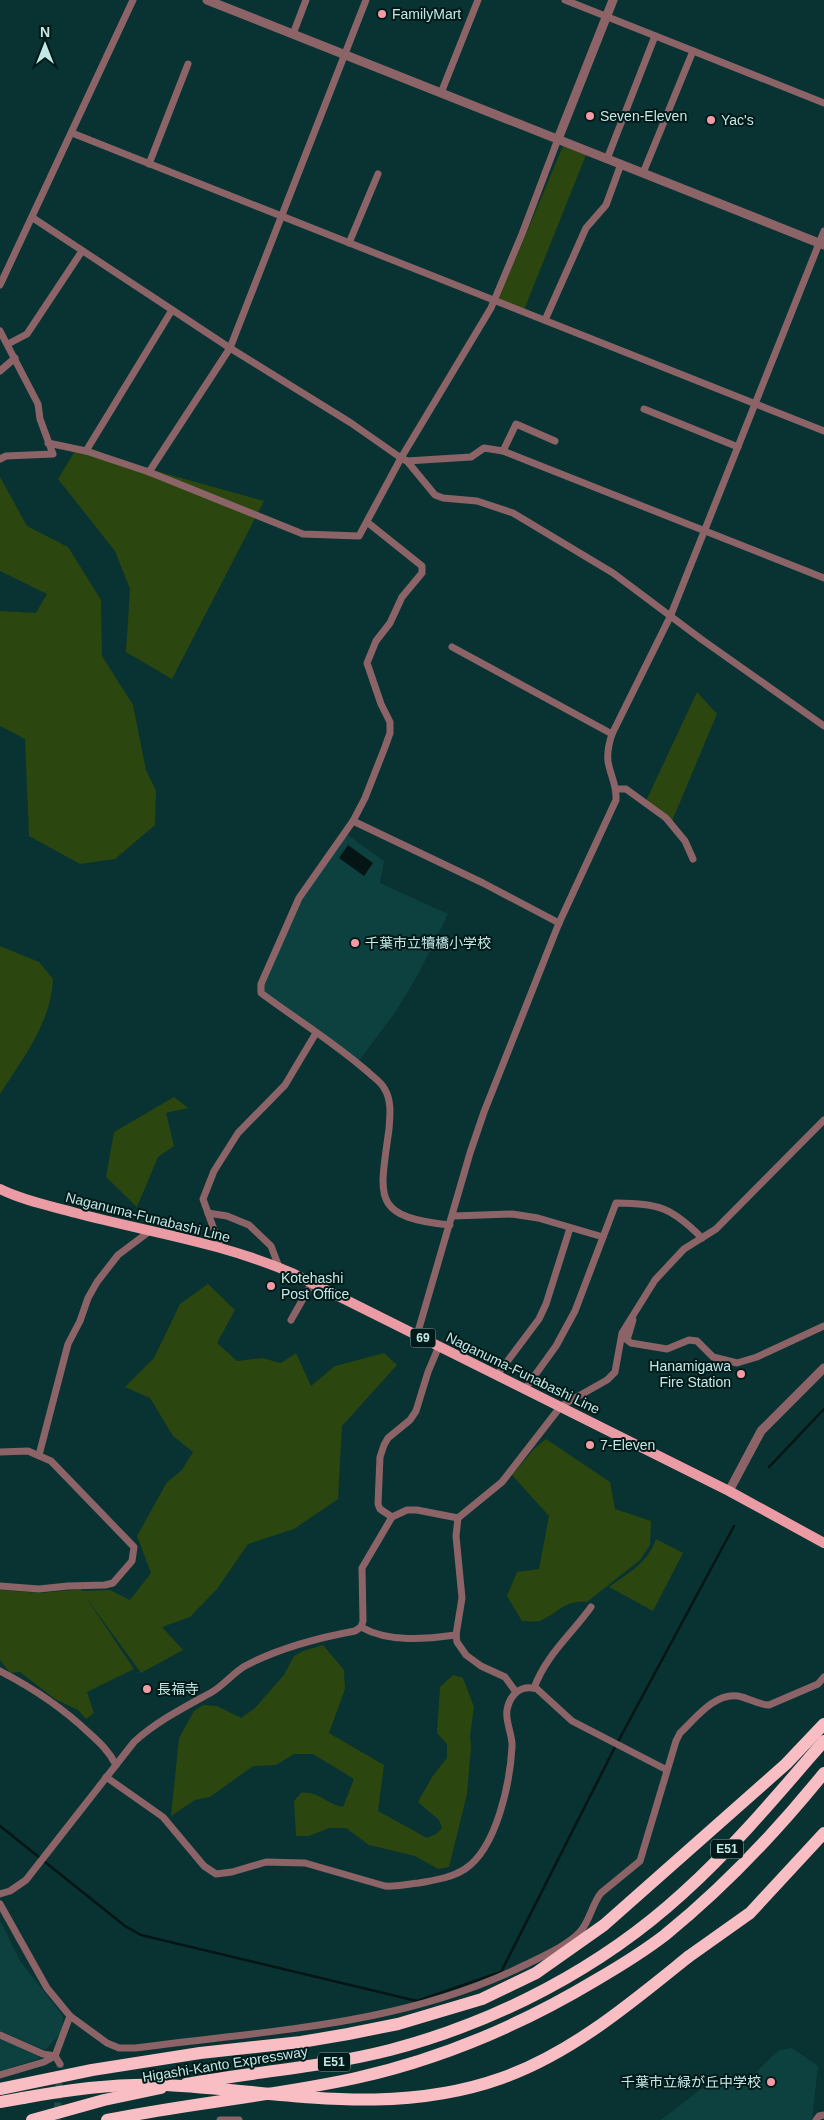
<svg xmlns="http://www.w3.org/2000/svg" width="824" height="2120" font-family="Arial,'Noto Sans JP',sans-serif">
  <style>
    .built { fill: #0d413f }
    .green { fill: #2b460f }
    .water { fill: #051515 }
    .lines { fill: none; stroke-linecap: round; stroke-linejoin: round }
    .stream { stroke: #051515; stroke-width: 2.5 }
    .minor-tunnel { stroke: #244e4d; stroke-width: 7; stroke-dasharray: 7 3.5; stroke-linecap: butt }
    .minor { stroke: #8c6468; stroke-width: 7 }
    .tertiary { stroke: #8c6468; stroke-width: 9 }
    .primary { stroke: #eb9ba4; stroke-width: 10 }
    .motorway { stroke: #f9bec3; stroke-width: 12 }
    .motorway-bridge { stroke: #f9bec3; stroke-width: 12 }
    .poi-dot { fill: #f49aa5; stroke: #001a19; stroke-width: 2 }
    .labels { text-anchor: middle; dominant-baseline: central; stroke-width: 4; stroke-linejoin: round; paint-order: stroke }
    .shield { fill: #001a19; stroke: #89aaa8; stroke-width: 1 }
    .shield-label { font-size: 12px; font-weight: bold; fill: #c4e8e6 }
    .poi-label { font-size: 14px; fill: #c4e8e6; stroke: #001a19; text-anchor: start }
    .street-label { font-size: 14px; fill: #c4e8e6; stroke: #001a19 }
  </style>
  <rect width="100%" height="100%" fill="#083332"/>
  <g class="built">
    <path d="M346 834 384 861 380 883 448 914 419 973 396 1011 358 1062 260 993 257 989V984L295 903Z"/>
    <path d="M0 1920 20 1961 63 2016 62 2032 45 2050 0 2031Z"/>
    <path d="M0 2035 41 2058 0 2071Z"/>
    <path d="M792 2048 818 2066 812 2120H661L701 2089 753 2075 779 2050Z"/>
  </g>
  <g class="green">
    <path d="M563 146 586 155 524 310 501 302 499 298Z"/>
    <path d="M78 446 93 449 127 463 264 501 172 679 126 652 130 589 115 551 58 479Z"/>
    <path d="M0 477 27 526 68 547 101 600 102 656 133 705 146 770 156 791 155 825 115 859 80 864 29 836 25 739 0 726V611L36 613 47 594 0 571Z"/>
    <path d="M697 692 717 714 672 821 646 801Z"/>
    <path d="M0 946 39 962 53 979C51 1023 23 1058 0 1094Z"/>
    <path d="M174 1097 188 1108 166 1113 174 1146 158 1157 137 1207 106 1177 114 1132Z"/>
    <path d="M208 1284 235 1310 217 1343 237 1361 262 1358 281 1363 296 1353 311 1386 335 1366 384 1353 397 1365 342 1426 338 1499 294 1529 248 1544 217 1589 190 1617 162 1627 183 1650 141 1673 85 1596 134 1669 87 1692 94 1713 86 1719 78 1710 55 1699 20 1672 10 1673 0 1660V1590L41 1593 81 1589 82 1591 110 1590 130 1600 151 1573 137 1536 167 1482 182 1470 193 1452 173 1436 150 1398 125 1387 154 1358 180 1304Z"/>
    <path d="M546 1439 610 1482 615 1509 651 1521 650 1545 640 1560 587 1602C565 1600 559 1612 542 1620 537 1623 528 1621 522 1621L507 1596 517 1572 539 1569 549 1516 512 1475 534 1449Z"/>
    <path d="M656 1539 683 1553 653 1611 609 1587C628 1573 648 1563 656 1539Z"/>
    <path d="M323 1645 344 1670 345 1689 329 1733 384 1765 378 1811 427 1838 436 1834 442 1828 439 1820 418 1802 432 1777 447 1758V1744L437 1733 440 1687 453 1675 463 1678 474 1707 470 1736 471 1747 467 1794 449 1867 438 1869 415 1856 369 1845 346 1828H329L309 1836H296L294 1801 301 1793C317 1790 328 1805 343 1807L354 1779 313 1754H294L276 1765 253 1766 210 1797 195 1800 171 1816 179 1738 194 1711 203 1705 217 1706 241 1718 255 1708 284 1675 294 1656 303 1651Z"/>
  </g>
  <path class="water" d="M348 845 373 863 364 876 339 858Z"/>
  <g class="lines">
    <g class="stream">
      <path d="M769 1467 824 1409"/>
      <path d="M0 1826 125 1926 141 1935 417 2001 501 1972 614 1749 734 1526"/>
    </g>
    <path class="minor-tunnel" d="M57 2120 60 2064"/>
    <g class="minor">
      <path d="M565 0 824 103"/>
      <path d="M293 34 306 0"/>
      <path d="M441 93 478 0"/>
      <path d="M72 133 824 431"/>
      <path d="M607 159 655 36"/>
      <path d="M149 164 188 64"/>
      <path d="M643 173 693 51"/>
      <path d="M33 218 230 348 351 423 401 458 407 461 471 457 484 448 503 451 824 578"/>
      <path d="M349 243 378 174"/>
      <path d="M0 285 133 0"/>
      <path d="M545 320 586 228 606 205 621 164"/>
      <path d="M0 331 38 404 40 419 53 454 6 456 0 459"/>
      <path d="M8 344 27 334 82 251"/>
      <path d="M0 371 15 358"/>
      <path d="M644 409 738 447"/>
      <path d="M48 443 86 451 149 472 303 534 359 536 401 458 491 308 522 234 558 139"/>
      <path d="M86 451 172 310"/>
      <path d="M503 451 516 424 555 441"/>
      <path d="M407 461 435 495 443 498 477 501 513 513 613 573 701 639 824 726"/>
      <path d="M149 472 230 348 366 0"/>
      <path d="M367 522 422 566V573L402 597 390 623 376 641 367 663 381 704 390 722V733L385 747 365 798 353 821 299 898 261 984V993C296 1019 335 1043 368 1072 373 1077 381 1082 384 1088 392 1100 390 1116 389 1129 380 1197 370 1217 450 1225"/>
      <path d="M452 647 612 734"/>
      <path d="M617 789H626L666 818 685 841 693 859"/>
      <path d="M353 821 483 883 559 923"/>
      <path d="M208 1213 227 1216 249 1225 271 1246 279 1267"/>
      <path d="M453 1216 512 1214 538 1218 603 1237"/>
      <path d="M221 1249 203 1199 214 1171 238 1133 285 1085 316 1033"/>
      <path d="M291 1320 312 1283"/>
      <path d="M633 1320 627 1340 631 1343 667 1349 689 1340 697 1341 713 1357 737 1363 757 1357 824 1326"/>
      <path d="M417 1335 470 1153 484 1112 559 923 616 800C617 785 610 775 608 761 607 752 609 743 612 734L670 617 824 231"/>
      <path d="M497 1375 539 1319 546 1304 570 1228"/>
      <path d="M525 1389 556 1346 575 1311 616 1203C660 1204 671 1207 702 1238"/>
      <path d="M0 1452 28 1451 51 1461 134 1547 132 1561 113 1583 105 1585 68 1586 39 1589 0 1586"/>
      <path d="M39 1455 68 1344 80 1321 88 1298 97 1282 118 1255 150 1231"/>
      <path d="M392 1517 380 1509 378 1504 380 1457 384 1445 388 1438 410 1420 416 1411 428 1372 439 1346"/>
      <path d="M458 1518 456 1536 462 1598 456 1635 457 1642 466 1655 481 1666 505 1677 516 1692"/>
      <path d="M361 1627C389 1643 426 1639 456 1635"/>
      <path d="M0 1671C33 1688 62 1707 89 1733 100 1743 109 1751 116 1765"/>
      <path d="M534 1688C546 1655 571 1635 591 1607"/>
      <path d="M106 1777 163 1817 204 1866 216 1874 232 1872 266 1862 305 1863 385 1886C396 1887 407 1884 419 1883 435 1880 451 1878 465 1869 497 1848 510 1782 512 1747 513 1735 505 1722 507 1710 510 1694 521 1684 537 1689L572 1721 667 1770"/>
      <path d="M0 1894 10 1891 26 1880 134 1742C157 1721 185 1707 212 1692 224 1685 233 1673 245 1666 279 1648 317 1638 355 1631L361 1627 363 1621 362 1568 392 1517 407 1510H417L458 1518 502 1482 561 1406 607 1380 615 1372 622 1333 655 1280 684 1249 716 1229 824 1120"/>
      <path d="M0 1904 47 1988 70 2016 107 2043 119 2048H135C269 2030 401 2026 525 1965 541 1957 567 1946 580 1932 590 1921 592 1904 601 1893L640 1861 676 1741 680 1733C696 1718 714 1693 738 1696 749 1698 758 1705 769 1705L818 1684 824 1677"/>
      <path d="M0 2035 43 2054 55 2056 60 2064"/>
      <path d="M0 2075 44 2062 55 2056 70 2016"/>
      <path d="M220 2120H239"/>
      <path d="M816 2120 819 2116 824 2115"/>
    </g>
    <g class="tertiary">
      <path d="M207 0 824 245"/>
      <path d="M558 139 613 0"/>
      <path d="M729 1491 761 1431 824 1368"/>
    </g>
    <path class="primary" d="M0 1189C24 1201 51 1206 76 1213 148 1232 223 1243 292 1273L729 1491 824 1543"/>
    <g class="motorway">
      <path d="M688 1957 750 1913 824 1833"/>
      <path d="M186 2084C254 2072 323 2067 390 2050 497 2022 601 1968 683 1893 734 1847 779 1793 824 1741"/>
      <path d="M0 2089 92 2070 200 2053 301 2042 348 2034 398 2024 482 1999 536 1973 604 1925 786 1764 824 1724"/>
      <path d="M0 2102 23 2098"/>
      <path d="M32 2120 104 2100 161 2088"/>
      <path d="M107 2120C190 2103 274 2096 356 2078 441 2059 521 2025 596 1980 620 1966 643 1952 665 1935 723 1888 777 1831 824 1773"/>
    </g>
    <path class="motorway-bridge" d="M23 2098C70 2089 118 2083 166 2085 280 2091 390 2118 502 2078 572 2053 631 2003 688 1957"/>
  </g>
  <g class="poi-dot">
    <circle cx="382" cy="14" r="5"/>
    <circle cx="590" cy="116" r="5"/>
    <circle cx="711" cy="120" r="5"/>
    <circle cx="355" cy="943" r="5"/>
    <circle cx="271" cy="1286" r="5"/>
    <circle cx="741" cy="1374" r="5"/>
    <circle cx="590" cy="1445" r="5"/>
    <circle cx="147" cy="1689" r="5"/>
    <circle cx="771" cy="2082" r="5"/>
  </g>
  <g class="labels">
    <g class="shield">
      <rect x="410.5" y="1328.5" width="25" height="19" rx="4"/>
      <rect x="711" y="1839.5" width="32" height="19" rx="4"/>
      <rect x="318" y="2052.5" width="32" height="19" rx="4"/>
    </g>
    <g class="shield-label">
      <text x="423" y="1338">69</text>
      <text x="727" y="1849">E51</text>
      <text x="334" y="2062">E51</text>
    </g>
    <g class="poi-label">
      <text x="392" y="14">FamilyMart</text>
      <text x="600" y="116">Seven-Eleven</text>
      <text x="721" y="120">Yac's</text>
      <text x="365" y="943">千葉市立犢橋小学校</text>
      <text x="281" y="1278">Kotehashi<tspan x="281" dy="16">Post Office</tspan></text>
      <text x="731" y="1366" text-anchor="end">Hanamigawa<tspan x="731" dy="16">Fire Station</tspan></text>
      <text x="600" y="1445">7-Eleven</text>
      <text x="157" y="1689">長福寺</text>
      <text x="761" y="2082" text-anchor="end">千葉市立緑が丘中学校</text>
    </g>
    <g class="street-label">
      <text transform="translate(148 1217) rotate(14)">Naganuma-Funabashi Line</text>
      <text transform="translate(523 1373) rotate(26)">Naganuma-Funabashi Line</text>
      <text transform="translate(225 2064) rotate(-9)">Higashi-Kanto Expressway</text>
    </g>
  </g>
  <g transform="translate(45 45)" stroke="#001a19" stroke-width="4" paint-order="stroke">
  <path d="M0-4L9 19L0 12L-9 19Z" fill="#c4e8e6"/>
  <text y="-8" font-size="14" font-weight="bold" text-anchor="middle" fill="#c4e8e6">N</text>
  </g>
</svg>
